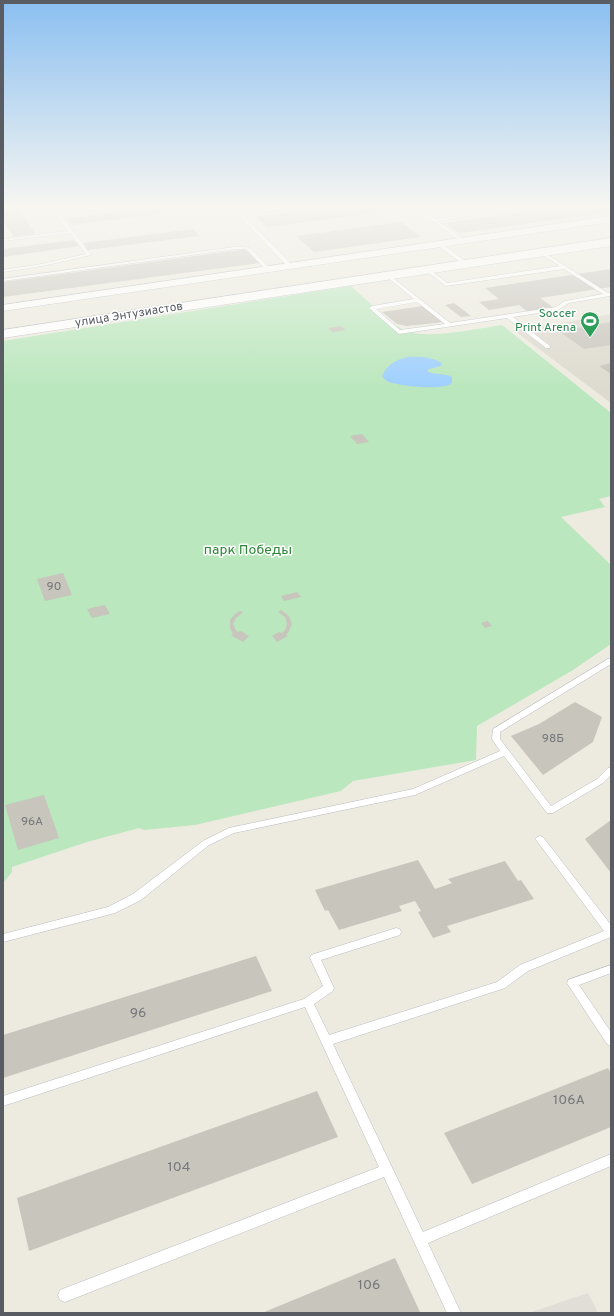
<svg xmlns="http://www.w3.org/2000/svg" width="614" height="1316" font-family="Overpass,sans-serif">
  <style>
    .industrial { fill: #e1ded8 }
    .education { fill: #dddacf }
    .green { fill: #bae7bd }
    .water { fill: #9ecfff }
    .building { fill: #c8c5bd }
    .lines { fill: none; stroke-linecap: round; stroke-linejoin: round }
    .service-casing { stroke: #b8bbc1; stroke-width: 1 }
    .minor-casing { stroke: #b8bbc1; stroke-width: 1 }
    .secondary-casing { stroke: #b9bcc3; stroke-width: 1 }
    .service { fill: #fff; fill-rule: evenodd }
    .minor { fill: #fff; fill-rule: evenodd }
    .secondary { fill: #fff; fill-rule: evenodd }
    .labels { text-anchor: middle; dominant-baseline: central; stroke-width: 3; stroke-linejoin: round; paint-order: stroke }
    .far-leisure-label { font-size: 12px; fill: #27864d; stroke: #fff; text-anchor: end }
    .far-street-label { font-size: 12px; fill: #595d63; stroke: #fff }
    .number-label { font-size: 12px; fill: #75777a }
    .park-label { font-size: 14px; fill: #2e8538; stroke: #fff }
    .near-number-label { font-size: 14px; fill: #75777a }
  </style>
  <rect width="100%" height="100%" fill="#edebe0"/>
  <path class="industrial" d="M588 1293 598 1313H529Z"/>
  <path class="education" d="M611 314V403L515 331Z"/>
  <path class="green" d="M351 286C365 298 391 325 406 331 427 340 479 328 502 325L611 413V496L599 499 605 507 561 517 611 565V644L573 670 477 726 476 760 353 781 341 791 195 825 144 830 139 828 87 842 12 867V872L3 883V341Z"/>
  <path class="water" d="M408 357C419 356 432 357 442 363L441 366 429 369 427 371C434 376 443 372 452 377V383C444 391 400 386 389 382 386 381 384 379 382 376 388 364 395 360 408 357Z"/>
  <g class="building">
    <path d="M3 205H16L35 234 14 237 3 220Z"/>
    <path d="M170 205H173L178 211 72 225 67 218Z"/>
    <path d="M346 205H378L386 211 267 227 256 217Z"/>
    <path d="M574 205H611V212L459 233 445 223Z"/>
    <path d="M401 222 421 237 314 252 296 236Z"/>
    <path d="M193 229 199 236 88 250 83 243Z"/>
    <path d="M74 240 79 246 3 257V249Z"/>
    <path d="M247 249 259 263 3 297V282Z"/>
    <path d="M611 269V287L540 298 554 308 528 312 519 305 489 310 479 302 499 299 485 288Z"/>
    <path d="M454 303 471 316 461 317 445 305Z"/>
    <path d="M423 306 444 322 407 326 397 324 382 312Z"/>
    <path d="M611 322V345L584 349 559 331Z"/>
    <path d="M341 326 346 330 333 332 328 328Z"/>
    <path d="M611 363V374L599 366Z"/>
    <path d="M362 434 369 442 357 444 350 436Z"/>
    <path d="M63 573 72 595 45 601 37 579Z"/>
    <path d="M297 592 301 597 284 601 281 596Z"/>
    <path d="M105 605 110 614 92 618 87 609Z"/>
    <path d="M281 610 289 616 292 624 289 631 286 635 288 636 277 642 272 636 279 632 282 633 285 630 287 624 285 617 278 612Z"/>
    <path d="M240 611 243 612 236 618 233 624 237 632 241 631 249 636 243 642 232 636 231 635 233 634 230 628V620L236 613Z"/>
    <path d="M488 621 492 626 485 628 481 623Z"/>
    <path d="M575 702 602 717 593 742 543 775 511 736 539 724Z"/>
    <path d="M44 795 59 838 18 850 5 805Z"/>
    <path d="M611 820V873L585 839Z"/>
    <path d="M418 860 435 889 452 883 448 879 505 861 518 881 521 880 534 899 447 926 451 932 433 938 418 912 421 911 415 901 399 906 402 911 339 930 328 910 325 911 315 890Z"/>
    <path d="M256 956 272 991 3 1078V1035Z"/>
    <path d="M608 1068 611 1073V1127L472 1184 444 1133Z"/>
    <path d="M317 1091 338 1137 29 1251 17 1198Z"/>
    <path d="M395 1258 420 1312 262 1313Z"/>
  </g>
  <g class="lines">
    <g class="service-casing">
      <g id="service">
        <path d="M49 205H53L56 209 82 205H96L58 211 91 255 42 266 3 272V270L42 264 86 254 70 233 3 241V239L68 231Z"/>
        <path d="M227 205H232L241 213 294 205H308L243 215 292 265V267H288L238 215Z"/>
        <path d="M404 205C414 205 427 213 435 219L532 205H545L438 221 464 240V242H462L421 213 410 210Z"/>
        <path d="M437 243H441L468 263V265H464L437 245Z"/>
        <path d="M235 247H246L252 249 270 269 266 270 248 251 245 249H235L3 281V279Z"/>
        <path d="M543 252 608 293H611L610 296 569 303 558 310 513 317 550 346V348H546L507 318 399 334 369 308 372 306 414 299 386 276V275L388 274 450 323 556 307 565 301 603 294 564 269 446 286 425 270 429 269 447 283 560 266 541 254V253ZM417 302 445 324 400 330 376 309Z"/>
        <path d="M608 659H611V664L500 732V739L551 806 597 779 608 768 611 767V775L603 783 553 813H547L504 756 415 795 234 833 209 845 141 900 115 913 3 942V934L108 907 133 894 203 841 229 828 413 789 500 751 492 739 493 729Z"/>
        <path d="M540 836 543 837 611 925V937L528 971 505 988 333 1044 423 1232 611 1154V1166L428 1243 461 1313H447L384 1177 65 1302 60 1300 58 1295 60 1290 379 1167 305 1007 3 1106V1096L304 999 323 986 310 958 311 955 396 928 400 929 401 932 400 935 321 960 334 988 333 991 314 1004 329 1035 497 982 520 965 604 931 537 841 535 839 537 837Z"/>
        <path d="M611 965V973L579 985 611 1032V1046L607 1044 567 983 568 980Z"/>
      </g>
    </g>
    <g class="minor-casing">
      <path id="minor" d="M611 216V222L3 311V305Z"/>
    </g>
    <g class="secondary-casing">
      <path id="secondary" d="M611 238V246L3 338V330Z"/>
    </g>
    <use href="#service" class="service"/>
    <use href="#minor" class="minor"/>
    <use href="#secondary" class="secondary"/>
  </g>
  <linearGradient id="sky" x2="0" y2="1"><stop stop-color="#8abff1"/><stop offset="0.53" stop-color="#f7f6f1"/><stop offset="1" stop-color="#f7f6f1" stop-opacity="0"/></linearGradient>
  <rect width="614" height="390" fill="url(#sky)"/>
  <defs>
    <g id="stadium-pin" transform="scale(1)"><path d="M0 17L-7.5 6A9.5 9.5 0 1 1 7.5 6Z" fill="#2e9e5b" stroke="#fff"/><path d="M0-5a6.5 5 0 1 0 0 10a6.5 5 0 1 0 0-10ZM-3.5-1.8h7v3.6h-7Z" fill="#fff"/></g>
  </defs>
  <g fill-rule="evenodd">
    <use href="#stadium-pin" x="590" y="321"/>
  </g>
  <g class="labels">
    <g class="far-leisure-label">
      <text x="576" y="314">Soccer<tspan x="576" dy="14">Print Arena</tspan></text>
    </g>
    <g class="far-street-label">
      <text transform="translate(129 315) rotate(-9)">улица Энтузиастов</text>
    </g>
    <g class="number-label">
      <text x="54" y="587">90</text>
      <text x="553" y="739">98Б</text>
      <text x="32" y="822">96А</text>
    </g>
    <g class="park-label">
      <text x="248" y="550">парк Победы</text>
    </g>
    <g class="near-number-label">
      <text x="138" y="1013">96</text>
      <text x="569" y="1100">106А</text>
      <text x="179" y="1167">104</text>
      <text x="369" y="1285">106</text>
    </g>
  </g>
  <rect width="614" height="1316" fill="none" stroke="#595d63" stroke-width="8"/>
</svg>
